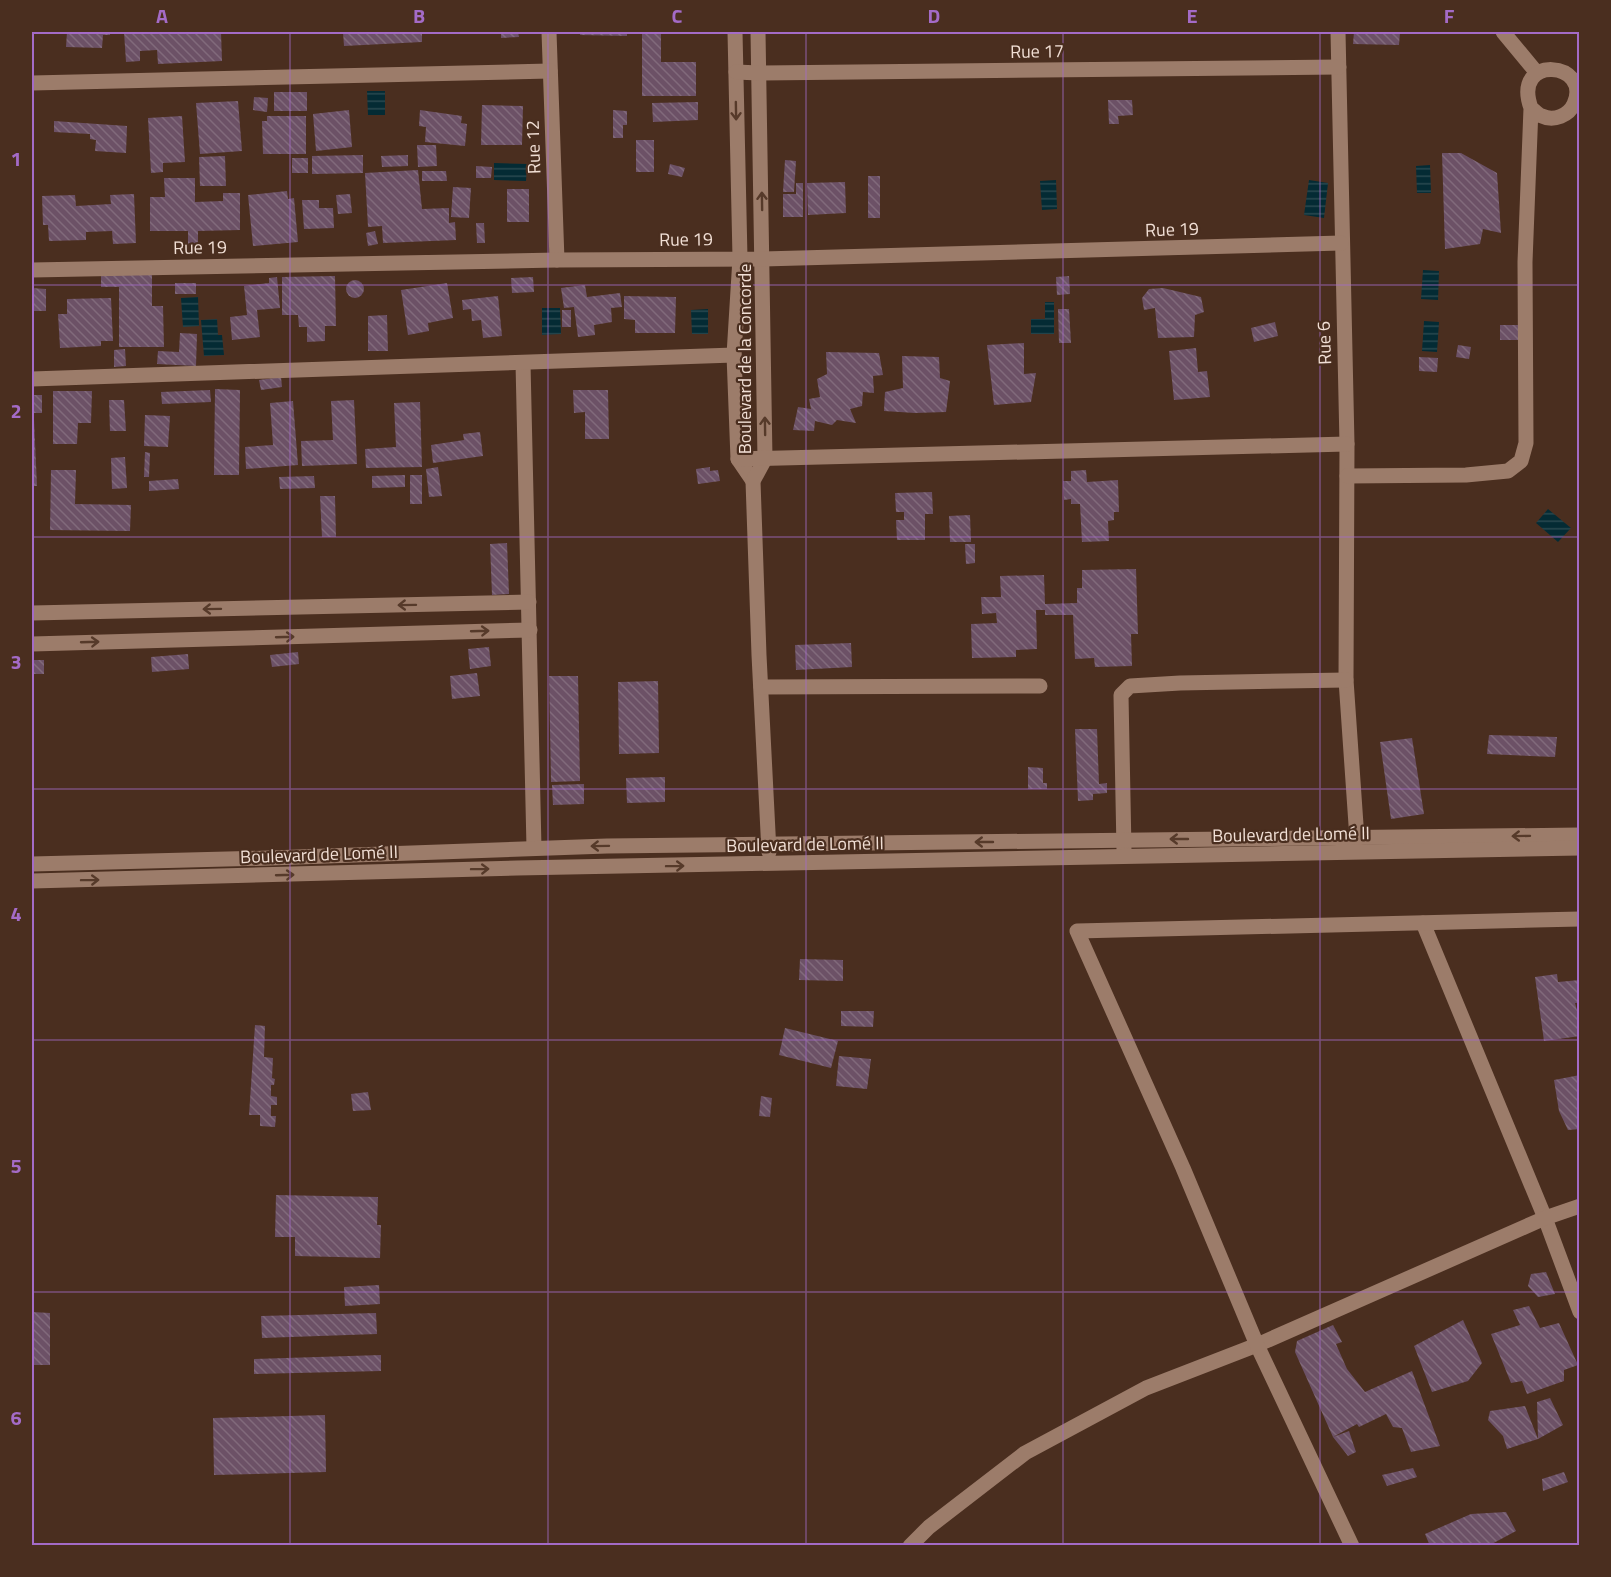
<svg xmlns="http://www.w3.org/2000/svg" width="1611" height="1577" font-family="'Titillium Web',sans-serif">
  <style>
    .water { fill: url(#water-rules) }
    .building { fill: url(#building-back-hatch) }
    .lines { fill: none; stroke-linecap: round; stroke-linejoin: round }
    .street { stroke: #9c7c6a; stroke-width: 15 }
    .oneway { stroke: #563a2a }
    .grid { fill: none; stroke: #a46bc7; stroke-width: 1.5; stroke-opacity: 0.55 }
    .labels { text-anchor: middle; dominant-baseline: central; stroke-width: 4.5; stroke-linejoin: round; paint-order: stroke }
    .street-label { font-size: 18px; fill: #f1dfd5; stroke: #4a2e1f }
    .neatline { fill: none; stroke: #a46bc7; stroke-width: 2 }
    .grid-label { font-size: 20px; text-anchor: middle; font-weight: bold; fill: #a46bc7 }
  </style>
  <defs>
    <pattern id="water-rules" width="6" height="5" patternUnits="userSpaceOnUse" patternTransform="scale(1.5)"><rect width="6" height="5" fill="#042b34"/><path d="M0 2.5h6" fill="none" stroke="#294950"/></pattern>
    <pattern id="building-back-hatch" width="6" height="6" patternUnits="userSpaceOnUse" patternTransform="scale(1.5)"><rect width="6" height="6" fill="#6c5166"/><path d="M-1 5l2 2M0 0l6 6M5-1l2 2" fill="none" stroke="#816a7b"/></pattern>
  </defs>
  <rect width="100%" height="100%" fill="#4a2e1f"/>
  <g class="water">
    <path d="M367 91H385V115H368Z"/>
    <path d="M494 163 527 164 526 181 494 180Z"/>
    <path d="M1430 165 1431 193H1417L1416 166Z"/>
    <path d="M1056 180 1057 209 1042 210 1040 181Z"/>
    <path d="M1309 180 1328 183 1324 218 1304 215Z"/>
    <path d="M1423 270 1439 271 1438 300 1421 299Z"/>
    <path d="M198 297 199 326 183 327 181 298Z"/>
    <path d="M1045 302H1054V334H1031V319H1045Z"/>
    <path d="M542 308H560L561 334 542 335Z"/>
    <path d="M708 309V334H692L691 310Z"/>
    <path d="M217 319 218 335H222L224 355 204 356 201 320Z"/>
    <path d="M1424 321 1439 322 1437 352 1422 351Z"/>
    <path d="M1548 509 1571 528 1558 542 1536 523Z"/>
  </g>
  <g class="building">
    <path d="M67 32H110V35H103L102 48 66 47Z"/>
    <path d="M124 32H221L222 61 158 64 157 50 140 51V61L126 62Z"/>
    <path d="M343 32H422V42L344 46Z"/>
    <path d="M501 32H518L519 37 501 38Z"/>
    <path d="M581 32H627V36L580 35Z"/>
    <path d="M642 32H661V62H696V96H642Z"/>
    <path d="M1354 32H1400L1399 45 1353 44Z"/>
    <rect x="274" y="92" width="33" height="19"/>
    <path d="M254 97 268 98 267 112 253 110Z"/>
    <path d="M1108 100H1132L1133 115 1118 116 1119 124H1109Z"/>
    <path d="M238 101 242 151 200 154 196 103Z"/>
    <path d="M698 102V120L653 122 652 103Z"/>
    <path d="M482 105 523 106 522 145H481Z"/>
    <path d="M349 110 352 147 316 151 313 114Z"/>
    <path d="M420 110 462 116 461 123 467 124 465 146 425 142 426 127 419 126Z"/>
    <path d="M613 110 627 111V125H623V138H613Z"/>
    <path d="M182 116 185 162 163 163V172L151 173 148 118Z"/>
    <path d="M267 116H306V154H263L262 121H267Z"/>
    <path d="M54 121 127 126 126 153 95 151 96 140 90 139V134L54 132Z"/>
    <rect x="636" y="140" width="18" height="32"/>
    <path d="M417 145H436L437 166 418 167Z"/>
    <path d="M1442 153H1461L1497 173 1501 233 1483 229 1480 244 1445 249Z"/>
    <path d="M363 155V173L312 174V156Z"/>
    <path d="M408 155V166L382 167 381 156Z"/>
    <path d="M225 156 226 186H200L199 157Z"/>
    <rect x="292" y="158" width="16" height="15"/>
    <path d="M785 160 796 161 794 192H783Z"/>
    <path d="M670 164 685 168 682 177 668 174Z"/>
    <path d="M476 166 492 167 491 178H476Z"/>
    <path d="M418 170 422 209 449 208V223L455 222 456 240 383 243 382 226 368 227 365 173Z"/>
    <path d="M422 171H446L447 181H422Z"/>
    <rect x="868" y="176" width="12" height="42"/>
    <path d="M164 178H195V202L223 201V193H240V230L198 231V245H188V231H150V197H165Z"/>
    <path d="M845 182 846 213 808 215 807 183Z"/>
    <path d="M796 183H803V217H783V194H796Z"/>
    <path d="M453 187 471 188 469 218 451 217Z"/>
    <rect x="507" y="189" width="22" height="33"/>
    <path d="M287 191 288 199 294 198 298 242 253 246 248 195Z"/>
    <path d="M134 194 136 243 113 244 112 231 86 232V240L49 241 48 225H43L42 196 75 195 76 206 111 204 110 195Z"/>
    <path d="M350 194 352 213 338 214 336 195Z"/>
    <path d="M302 200H319V208H333L334 228 304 229Z"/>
    <path d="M476 223H484L485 243H477Z"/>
    <path d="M375 231 378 244 368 246 366 233Z"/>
    <path d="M101 272H152V306H163L164 347H119V287H101Z"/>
    <path d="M335 276 336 326H325V341L307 342V327H299L298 315H282V277Z"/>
    <path d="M1069 276 1070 294 1057 295 1056 277Z"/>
    <path d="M277 277 280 308 257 310 260 337 232 340 230 317 247 315 244 286 269 283V278Z"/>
    <path d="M533 277 534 292 512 293 511 278Z"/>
    <circle cx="355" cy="289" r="9"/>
    <rect x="175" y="283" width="21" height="11"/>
    <path d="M447 283 453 318 428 323 429 331 408 335 401 290Z"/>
    <path d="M585 285 587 297 620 293 622 307 611 308 612 322 594 325 595 335 578 337 574 307 564 308 561 288Z"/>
    <path d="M32 288 46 289V311H32Z"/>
    <path d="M1163 288 1201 297 1204 312 1195 315 1194 337 1158 338 1155 308 1144 310 1142 298 1149 289Z"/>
    <path d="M498 296 502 336 483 338 481 320 472 321 471 309 463 310 462 300Z"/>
    <path d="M624 296 676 297 675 333H635V320L624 319Z"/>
    <path d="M111 298 113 341H101V346L60 348 58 314H67V299Z"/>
    <path d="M1058 309H1069L1071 343H1059Z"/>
    <rect x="562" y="310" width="9" height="17"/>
    <path d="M387 315 388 351H368V316Z"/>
    <path d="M1275 322 1278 336 1254 342 1251 328Z"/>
    <rect x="1500" y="325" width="20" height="15"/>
    <path d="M180 333 197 334 196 366 157 364 158 351 179 352Z"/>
    <path d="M1024 343V374L1036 373 1031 402 994 405 987 345Z"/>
    <path d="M1458 345 1471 347 1469 359 1456 357Z"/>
    <path d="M1196 348 1198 372 1207 371 1210 397 1174 400 1169 351Z"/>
    <path d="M125 349 126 366 114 367V350Z"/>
    <path d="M826 352 879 353 883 375 873 376 874 393 863 392 862 406 850 409 856 423 837 420 832 425 815 421 814 431 793 430 798 407 811 409 809 399 820 397 817 379 827 374Z"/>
    <path d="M902 356 939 357 940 378 950 381 946 412 915 413 884 411 885 392 903 388Z"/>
    <path d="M1419 357 1438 358 1437 372 1419 371Z"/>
    <path d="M281 377 282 387 261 390 259 380Z"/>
    <path d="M215 389 240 390 239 475H214Z"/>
    <path d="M210 390 211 402 162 404 161 392Z"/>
    <path d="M573 390H608L609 439H585V412L574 413Z"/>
    <path d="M53 391H92L91 423H78L77 444H53Z"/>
    <rect x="32" y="395" width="10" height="18"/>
    <path d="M109 400H124L126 431H110Z"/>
    <path d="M354 400 357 464 302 466 301 441 333 440 331 401Z"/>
    <path d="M293 401 298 465 246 469 245 447 273 445 270 403Z"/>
    <path d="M420 402 422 467 366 468 365 449 396 447 394 403Z"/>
    <path d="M145 415 170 416 168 447 144 446Z"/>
    <path d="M32 420H34L37 486H32Z"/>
    <path d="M480 432 483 456 433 463 431 445 464 440 463 434Z"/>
    <path d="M145 452 150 453 149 477H144Z"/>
    <path d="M125 457 127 488 112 489 111 458Z"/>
    <path d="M438 467 442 496 429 497 426 469Z"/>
    <path d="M710 467V471L718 470 720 481 698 484 696 469Z"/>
    <path d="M51 470H76L75 504 131 505 130 531 50 530Z"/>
    <path d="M1086 470 1087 482 1118 480 1119 512H1114V520L1108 521 1109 541 1082 542 1080 504H1071V499L1064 500 1063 481H1071V471Z"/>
    <path d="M405 475V487L372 488V476Z"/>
    <rect x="410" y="475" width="12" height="29"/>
    <path d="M314 476 315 488 280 489 279 477Z"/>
    <path d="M178 479 179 489 149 491V481Z"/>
    <path d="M932 492 933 514H925V540H897L896 520H904V512H896L895 493Z"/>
    <path d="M320 496H335L336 537H322Z"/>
    <path d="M970 515 971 542H950L949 516Z"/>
    <path d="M507 543 509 594 492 595 490 544Z"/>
    <path d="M965 544H975V563L966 564Z"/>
    <path d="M1136 569 1138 634H1131L1132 666 1095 667 1094 658 1075 659 1073 615H1045V610H1036L1037 649 1016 650V657L972 658 971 624 997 623 996 613 982 614 981 597H1001L1000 576 1044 575 1045 604 1077 603V588H1082V570Z"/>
    <path d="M851 643 852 667 796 670 795 645Z"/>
    <path d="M489 647 491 666 470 669 468 649Z"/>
    <path d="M298 652 299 664 272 667 270 655Z"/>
    <path d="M188 654 189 669 152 672 151 657Z"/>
    <rect x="32" y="660" width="12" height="14"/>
    <path d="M477 673 480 696 452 699 450 676Z"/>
    <path d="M549 676H578L580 781 551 782Z"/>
    <path d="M658 681 659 753 619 754 618 682Z"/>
    <path d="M1075 729H1097L1099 784 1107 783V793L1093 794V800L1078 801Z"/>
    <path d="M1489 735 1557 737 1555 757 1487 754Z"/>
    <path d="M1412 738 1424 814 1391 819 1380 742Z"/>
    <path d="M1028 767 1043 768V783H1047V789H1028Z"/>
    <path d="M665 777V802L627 803 626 778Z"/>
    <path d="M584 784V804L553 805 552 785Z"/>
    <path d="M800 959 843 960V981L799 980Z"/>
    <path d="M1557 974 1558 982 1580 980V1003H1575L1580 1021V1036L1544 1041 1535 977Z"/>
    <path d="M841 1011H874L873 1027 841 1026Z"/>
    <path d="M255 1025 265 1026 264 1057 273 1058 272 1078 275 1079 274 1085H271V1096L277 1097V1105H271V1116H276L275 1127 260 1126V1115H249Z"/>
    <path d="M785 1028 838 1041 831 1068 779 1055Z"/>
    <path d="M839 1056 871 1059 867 1089 836 1086Z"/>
    <path d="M1580 1075V1129L1568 1130 1559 1111 1554 1080Z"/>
    <path d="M368 1092 371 1110 353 1111 351 1094Z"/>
    <path d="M761 1096 772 1098 770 1117 759 1116Z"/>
    <path d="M276 1195 378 1197 377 1225H381L380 1258 295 1256V1237H275Z"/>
    <path d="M1546 1272 1555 1294 1538 1297 1528 1286 1531 1274Z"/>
    <path d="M379 1285 380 1304 345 1306 344 1287Z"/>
    <path d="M1529 1306 1540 1328 1559 1323 1578 1365 1564 1370V1381L1527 1394 1522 1381 1511 1383 1491 1334 1520 1325 1513 1310Z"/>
    <path d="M32 1312 50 1313V1365H32Z"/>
    <path d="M376 1313 377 1334 262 1338 261 1316Z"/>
    <path d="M1463 1320 1482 1363 1468 1381 1432 1392 1414 1346Z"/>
    <path d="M1333 1325 1342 1342 1336 1344 1347 1369 1365 1392 1412 1371 1440 1446 1411 1452 1402 1428 1393 1427 1386 1414 1359 1427 1357 1424 1333 1437 1349 1431 1356 1452 1348 1456 1333 1437 1295 1352 1297 1341Z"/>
    <path d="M381 1355V1371L254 1374V1359Z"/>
    <path d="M1550 1398 1563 1425 1538 1439 1507 1449 1503 1436 1488 1420 1490 1411 1525 1406 1538 1439 1537 1402Z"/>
    <path d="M325 1415 326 1472 214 1475 213 1418Z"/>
    <path d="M1413 1468 1417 1477 1387 1486 1382 1475Z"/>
    <path d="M1564 1472 1568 1482 1543 1491 1542 1479Z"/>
    <path d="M1506 1512 1516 1531 1488 1546H1430L1425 1534 1471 1514Z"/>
  </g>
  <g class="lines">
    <g class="street">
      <path d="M549 32 557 260"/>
      <path d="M735 32 740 258 734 355 738 459 753 481"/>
      <path d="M758 32 765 459 753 481 759 655 769 852"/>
      <path d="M1338 32 1347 444 1346 680 1357 839"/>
      <path d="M1503 32 1537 73"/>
      <path d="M736 72 759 73 1339 67"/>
      <path d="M32 83 550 71"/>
      <path d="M32 270 557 260 763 259 1341 243"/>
      <path d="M523 363 534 848"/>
      <path d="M32 379 734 355"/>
      <path d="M738 459 1347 444"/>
      <path d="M1347 476 1466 475 1508 471 1521 461 1526 443 1525 262 1531 108C1511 53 1593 62 1574 104 1569 115 1554 122 1542 116 1538 115 1534 110 1531 108"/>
      <path d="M32 613 529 602"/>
      <path d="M32 644 530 630"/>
      <path d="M761 687 1040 686"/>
      <path d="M1124 850 1121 695 1130 686 1180 683 1346 680"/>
      <path d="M32 864 270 858 607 846 1580 835"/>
      <path d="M32 881 517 868 1580 848"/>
      <path d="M1423 923 1545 1218 1580 1312"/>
      <path d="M910 1546 929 1527 1025 1453 1146 1388 1257 1345 1545 1218 1580 1206"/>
      <path d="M1352 1546 1257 1345 1183 1168 1077 931 1580 919"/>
    </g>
  </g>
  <defs><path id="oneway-shaft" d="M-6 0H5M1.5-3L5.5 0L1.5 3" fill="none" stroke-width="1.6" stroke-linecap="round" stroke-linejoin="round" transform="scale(1.5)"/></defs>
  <g class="oneway">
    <use href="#oneway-shaft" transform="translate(736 111) rotate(89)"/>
    <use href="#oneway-shaft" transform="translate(762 201) rotate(-91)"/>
    <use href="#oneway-shaft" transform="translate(765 426) rotate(-91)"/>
    <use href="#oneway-shaft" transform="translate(407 605) rotate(179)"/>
    <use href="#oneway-shaft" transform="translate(212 609) rotate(179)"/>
    <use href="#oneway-shaft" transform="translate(480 631) rotate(-2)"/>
    <use href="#oneway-shaft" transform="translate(285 637) rotate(-2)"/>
    <use href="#oneway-shaft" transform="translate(90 642) rotate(-2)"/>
    <use href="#oneway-shaft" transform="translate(1521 836) rotate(179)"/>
    <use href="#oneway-shaft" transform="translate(1179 839) rotate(180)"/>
    <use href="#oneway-shaft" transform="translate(984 842) rotate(180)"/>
    <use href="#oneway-shaft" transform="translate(600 846) rotate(179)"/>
    <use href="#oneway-shaft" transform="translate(675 866) rotate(-1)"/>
    <use href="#oneway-shaft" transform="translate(480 869) rotate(-1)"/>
    <use href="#oneway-shaft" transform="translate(285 875) rotate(-2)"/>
    <use href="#oneway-shaft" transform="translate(90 880) rotate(-1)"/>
  </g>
  <path class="grid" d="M290 32V1546M548 32V1546M806 32V1546M1063 32V1546M1320 32V1546M32 285H1580M32 537H1580M32 789H1580M32 1040H1580M32 1292H1580"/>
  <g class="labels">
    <g class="street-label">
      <text transform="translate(1037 51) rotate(-1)">Rue 17</text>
      <text transform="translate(533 147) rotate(-92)">Rue 12</text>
      <text transform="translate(1172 229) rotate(-2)">Rue 19</text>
      <text transform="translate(686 239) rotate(-1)">Rue 19</text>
      <text transform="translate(200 247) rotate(-1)">Rue 19</text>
      <text transform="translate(1324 343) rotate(-92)">Rue 6</text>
      <text transform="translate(744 359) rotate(-90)">Boulevard de la Concorde</text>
      <text transform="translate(1291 834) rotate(-1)">Boulevard de Lomé II</text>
      <text transform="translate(805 844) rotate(-1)">Boulevard de Lomé II</text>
      <text transform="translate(319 854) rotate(-2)">Boulevard de Lomé II</text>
    </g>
  </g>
  <rect width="1611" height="1577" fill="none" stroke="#4a2e1f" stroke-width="66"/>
  <rect x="33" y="33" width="1545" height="1511" class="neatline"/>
  <g class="grid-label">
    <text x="162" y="23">A</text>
    <text x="419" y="23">B</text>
    <text x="677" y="23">C</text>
    <text x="934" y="23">D</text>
    <text x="1192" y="23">E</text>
    <text x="1449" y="23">F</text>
    <text x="16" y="166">1</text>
    <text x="16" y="418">2</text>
    <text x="16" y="669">3</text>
    <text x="16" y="921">4</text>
    <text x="16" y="1173">5</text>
    <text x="16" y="1425">6</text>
  </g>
</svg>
